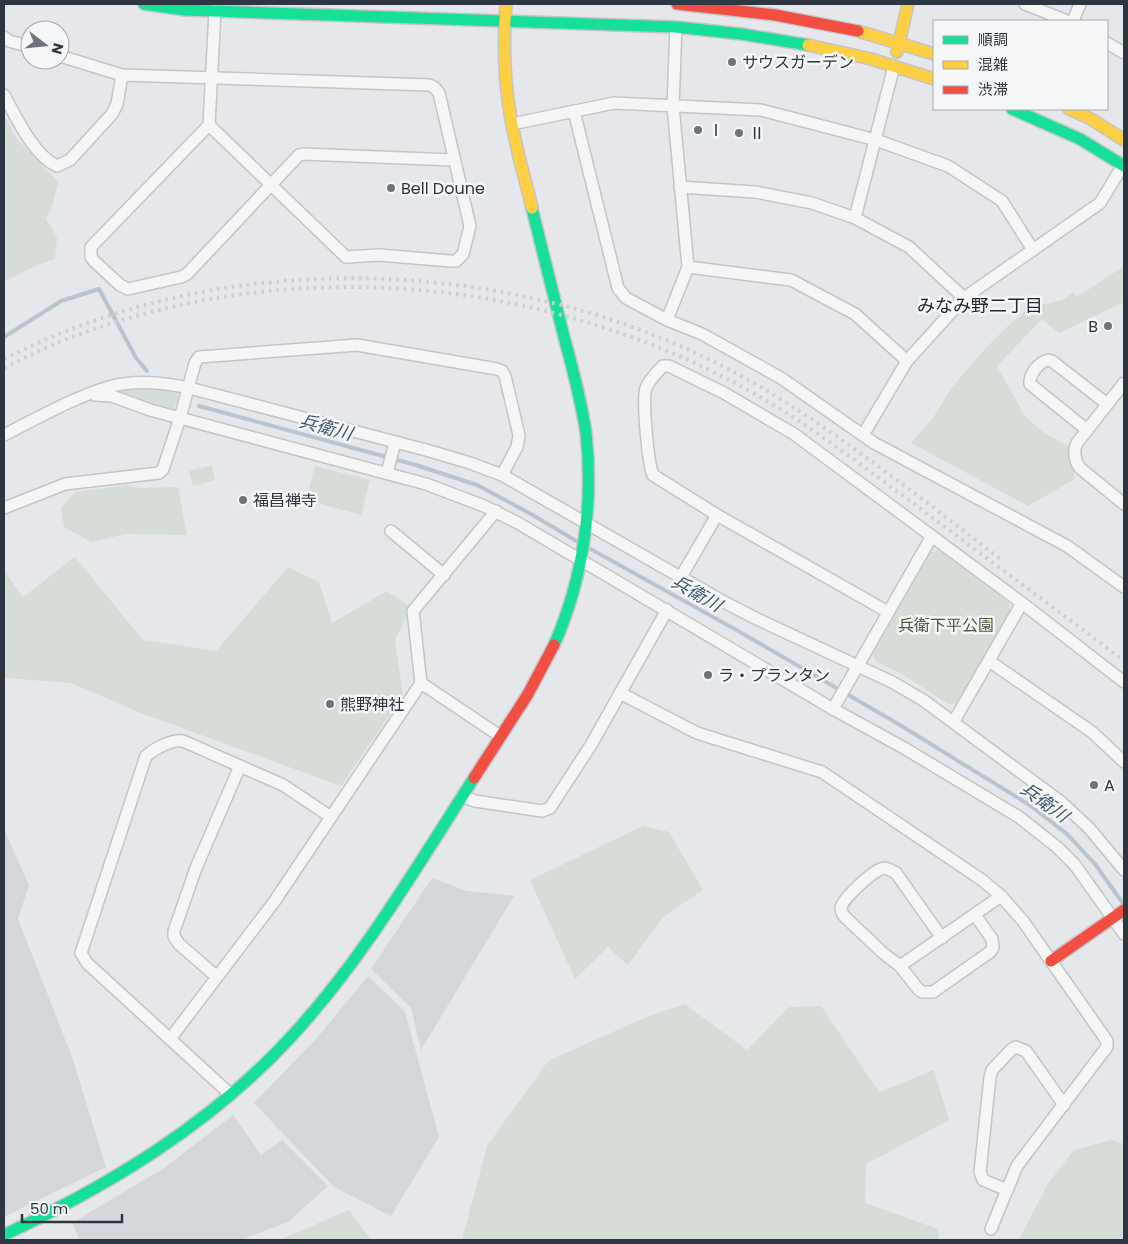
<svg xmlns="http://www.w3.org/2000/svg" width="1128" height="1244" font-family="Poppins,'Noto Sans JP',sans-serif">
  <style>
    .built { fill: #d4d7dc }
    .green { fill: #d6ddd7 }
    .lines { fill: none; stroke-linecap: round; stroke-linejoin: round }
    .stream { stroke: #b8c5d1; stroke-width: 4 }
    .street-casing { stroke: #c4c5c8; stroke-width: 14 }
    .fast-casing { stroke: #c4c5c8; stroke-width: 14 }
    .slow-casing { stroke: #c4c5c8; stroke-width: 14 }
    .jam-casing { stroke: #c4c5c8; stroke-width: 14 }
    .street { stroke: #f5f5f6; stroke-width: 11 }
    .fast { stroke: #16e098; stroke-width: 11 }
    .slow { stroke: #ffcf43; stroke-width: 11 }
    .jam { stroke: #f24e42; stroke-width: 11 }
    .rail { stroke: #cecfd1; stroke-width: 4; stroke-dasharray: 2.5 5; stroke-linecap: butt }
    .poi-dot { fill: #6e747d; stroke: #f4f6f8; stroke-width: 2 }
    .labels { text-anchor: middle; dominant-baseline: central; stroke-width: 5; stroke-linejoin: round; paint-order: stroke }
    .poi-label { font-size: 16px; fill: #2e3642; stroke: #f4f6f8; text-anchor: start }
    .park-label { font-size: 16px; fill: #445c3c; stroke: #f4f6f8 }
    .neighbourhood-label { font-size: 18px; fill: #202733; stroke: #f4f6f8 }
    .water-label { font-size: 18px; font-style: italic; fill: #3c5671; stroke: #f4f6f8 }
  </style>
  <rect width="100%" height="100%" fill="#e5e7ea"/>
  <g class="built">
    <path d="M4 829 29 885 18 919 72 1057 106 1167 4 1217Z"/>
    <path d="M432 878 467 891 514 896 421 1050 411 1008 371 969Z"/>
    <path d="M368 976 405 1012 439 1137 391 1216 334 1187 254 1103 317 1038Z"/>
    <path d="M233 1115 261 1155 282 1140 328 1186 288 1222 240 1240H80L72 1223 164 1168Z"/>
  </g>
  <g class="green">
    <path d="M4 115 16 138 58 182 53 204 46 219 57 237 55 259 37 265 4 282Z"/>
    <path d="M1124 266V301L1122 303 1059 333 1042 319 997 366 1025 416 1044 433 1070 447 1075 479 1028 506 911 443 933 418 952 387 983 351 1008 326 1030 307 1063 300 1073 292 1077 297Z"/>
    <path d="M157 388 176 391 179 395 173 410 170 411 145 404 121 394 119 391 122 389Z"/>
    <path d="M212 465 215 480 193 486 189 471Z"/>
    <path d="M315 466 370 480 361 515 306 500Z"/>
    <path d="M126 485 138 488 178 487 187 535 126 534 91 542 64 527 61 507 76 492Z"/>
    <path d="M940 550 1009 601 1010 612 958 703 948 704 900 673 876 662 873 654 931 552Z"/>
    <path d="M75 557 143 640 216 651 288 567 319 582 332 623 387 591 411 607 395 640 403 695 341 786 138 712 71 683 4 678V571L23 597Z"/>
    <path d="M643 826 669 832 703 890 663 917 628 965 608 947 575 979 530 880Z"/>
    <path d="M685 1004 747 1050 789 1007 821 1006 879 1092 934 1070 949 1120 866 1164 865 1203 938 1229 939 1240H462L487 1146 548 1061 644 1018Z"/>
    <path d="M1111 1140 1124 1144V1240H1019L1047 1185 1074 1150Z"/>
    <path d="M349 1210 371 1240H279Z"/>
  </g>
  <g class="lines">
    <g class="stream">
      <path d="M4 337 61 301 99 289 136 358 147 371"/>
      <path d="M199 406 416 465 477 485 531 514 578 542"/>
      <path d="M587 547 740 632 900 725 1031 806 1067 834 1095 864 1124 905"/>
    </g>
    <g class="street-casing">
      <g id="street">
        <path d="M1025 4 1067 21"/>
        <path d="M215 11 209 125 91 247V257L94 261 120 285 128 289 181 277 187 274 299 155 303 154 454 160"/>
        <path d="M1073 21 1080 4"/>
        <path d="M4 37 9 41 30 47"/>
        <path d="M1107 43 1124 53"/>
        <path d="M60 56 122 75 429 85 434 87 439 93 470 226 463 254 456 261H450L379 255 346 257 209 125"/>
        <path d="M4 95C16 117 34 156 57 166L70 160 112 114 117 104 122 75"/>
        <path d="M574 111 618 288 626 298 667 320 702 334 781 378 874 443 1067 546 1124 587"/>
        <path d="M512 124 614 103 761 110 876 140 948 166 1002 201 1033 250"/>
        <path d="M680 187 755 192 812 203 855 218 909 247 964 298"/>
        <path d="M855 218 894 66"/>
        <path d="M688 267 791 280 855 314 907 361"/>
        <path d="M667 320 688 267 673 106 676 27"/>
        <path d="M1124 383 1077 443C1073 450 1075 462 1080 468L1124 504"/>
        <path d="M95 395 112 396 150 410 426 484 484 506 518 523 833 709 904 748 1019 817 1057 847 1075 865 1124 934"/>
        <path d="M1087 430 1030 384C1029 374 1039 362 1048 360L1052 361 1107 404"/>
        <path d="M4 435C38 418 72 398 109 387 137 379 169 383 197 390L426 450 470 463 502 475 724 602 757 619 892 682 923 700 1061 802 1089 828 1124 870"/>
        <path d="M863 435 907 361 964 298 1100 203 1123 165"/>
        <path d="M387 473 395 442"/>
        <path d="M4 508 65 484 159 473 163 469 180 418 195 363 199 357 357 345 497 369 502 371 505 376 519 435 517 447 502 475"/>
        <path d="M496 511 413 611 421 683 500 736"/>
        <path d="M391 531 444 575"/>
        <path d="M681 577 717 515"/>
        <path d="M888 612 717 515 653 475C648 463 642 400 646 388 649 380 657 372 663 366H669L724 393 794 434 1022 603 1124 682"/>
        <path d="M989 661 1092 732 1124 762"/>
        <path d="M620 693 697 733 822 772 982 880 1001 896 1023 921 1107 1041V1047L1103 1052 1017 1166 1007 1190 983 1180 980 1172 990 1077 992 1070 1012 1049 1016 1047 1026 1051 1064 1105"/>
        <path d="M833 709 932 536"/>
        <path d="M954 721 1022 603"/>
        <path d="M462 796 475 801 542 811 550 808 591 745 667 610"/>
        <path d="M942 938 896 873C891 870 886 867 881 869 872 872 842 899 841 908 841 912 843 915 846 918L883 953 900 966 919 990 923 992H933L990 952 993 948 992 939 975 915"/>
        <path d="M900 966 1001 896"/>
        <path d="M217 977 179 944 174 936V931L196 868 240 766"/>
        <path d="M170 1039 274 902 421 683"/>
        <path d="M230 1094 87 963 81 953 146 756C154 749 172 739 183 741L283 785 331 817"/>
        <path d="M991 1229 1007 1190"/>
      </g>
    </g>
    <g class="fast-casing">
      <g id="fast">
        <path d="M144 4 185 10 676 27 741 34 808 45"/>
        <path d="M1012 109 1080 139 1124 166"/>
        <path d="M532 208C542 250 553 292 563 333 572 366 581 399 586 433 594 504 583 580 554 645"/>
        <path d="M4 1235C110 1185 211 1124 291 1037 363 959 417 866 474 778"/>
      </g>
    </g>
    <g class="slow-casing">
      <g id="slow">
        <path d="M506 4C503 42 504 81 511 119 516 149 525 178 532 208"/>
        <path d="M858 31 934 54"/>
        <path d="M808 45 871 59 934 79"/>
        <path d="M897 52 908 4"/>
        <path d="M1069 109 1091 119 1124 140"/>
      </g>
    </g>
    <g class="jam-casing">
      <g id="jam">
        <path d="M677 4 775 15 858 31"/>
        <path d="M474 778 528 694 554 645"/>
        <path d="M1051 961 1124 910"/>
      </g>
    </g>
    <use href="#street" class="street"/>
    <use href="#fast" class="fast"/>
    <use href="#slow" class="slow"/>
    <use href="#jam" class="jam"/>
    <g class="rail">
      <path d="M4 359C27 348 50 337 74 328 295 243 567 269 769 392 851 442 927 503 1003 561"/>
      <path d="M4 368C28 356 52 344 78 335 301 252 557 279 762 398 814 428 862 466 910 501 981 554 1053 607 1124 661"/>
    </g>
  </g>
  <g class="poi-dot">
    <circle cx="732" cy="62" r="5"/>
    <circle cx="698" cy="130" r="5"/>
    <circle cx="739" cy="133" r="5"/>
    <circle cx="391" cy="188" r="5"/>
    <circle cx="1108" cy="326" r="5"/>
    <circle cx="243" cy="500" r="5"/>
    <circle cx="708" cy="675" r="5"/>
    <circle cx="330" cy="704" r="5"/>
    <circle cx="1094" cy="785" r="5"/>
  </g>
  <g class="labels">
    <g class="poi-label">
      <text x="742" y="62">サウスガーデン</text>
      <text x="708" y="130">Ⅰ</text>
      <text x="749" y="133">Ⅱ</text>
      <text x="401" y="188">Bell Doune</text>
      <text x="1098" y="326" text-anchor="end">B</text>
      <text x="253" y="500">福昌禅寺</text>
      <text x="718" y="675">ラ・プランタン</text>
      <text x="340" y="704">熊野神社</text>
      <text x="1104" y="785">A</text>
    </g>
    <g class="park-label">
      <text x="946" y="625">兵衛下平公園</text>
    </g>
    <g class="neighbourhood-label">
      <text x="980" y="305">みなみ野二丁目</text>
    </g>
    <g class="water-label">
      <text transform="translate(326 427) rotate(15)">兵衛川</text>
      <text transform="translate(697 593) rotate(30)">兵衛川</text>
      <text transform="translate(1045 802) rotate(36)">兵衛川</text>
    </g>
  </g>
  <rect width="1128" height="1244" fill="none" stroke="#2e3642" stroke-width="10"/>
  <rect x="933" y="20" width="175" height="90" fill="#f4f6f8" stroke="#a5a9af"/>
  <rect x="943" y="36" width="25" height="8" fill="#16e098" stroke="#a5a9af"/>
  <text x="978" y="45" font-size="15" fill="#2e3642">順調</text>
  <rect x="943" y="61" width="25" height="8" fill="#ffcf43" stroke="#a5a9af"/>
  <text x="978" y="70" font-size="15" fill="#2e3642">混雑</text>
  <rect x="943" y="86" width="25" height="8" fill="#f24e42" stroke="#a5a9af"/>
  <text x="978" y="95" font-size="15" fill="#2e3642">渋滞</text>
  <g transform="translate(45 45) rotate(106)"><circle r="24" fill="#f4f6f8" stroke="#a5a9af"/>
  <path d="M0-4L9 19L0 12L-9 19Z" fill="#6e747d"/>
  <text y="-8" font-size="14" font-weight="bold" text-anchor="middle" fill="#2e3642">N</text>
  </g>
  <path d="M22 1214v8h100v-8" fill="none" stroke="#2e3642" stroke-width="2.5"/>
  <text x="30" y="1214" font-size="15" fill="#2e3642" stroke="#f4f6f8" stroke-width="4" paint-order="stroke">50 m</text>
</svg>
